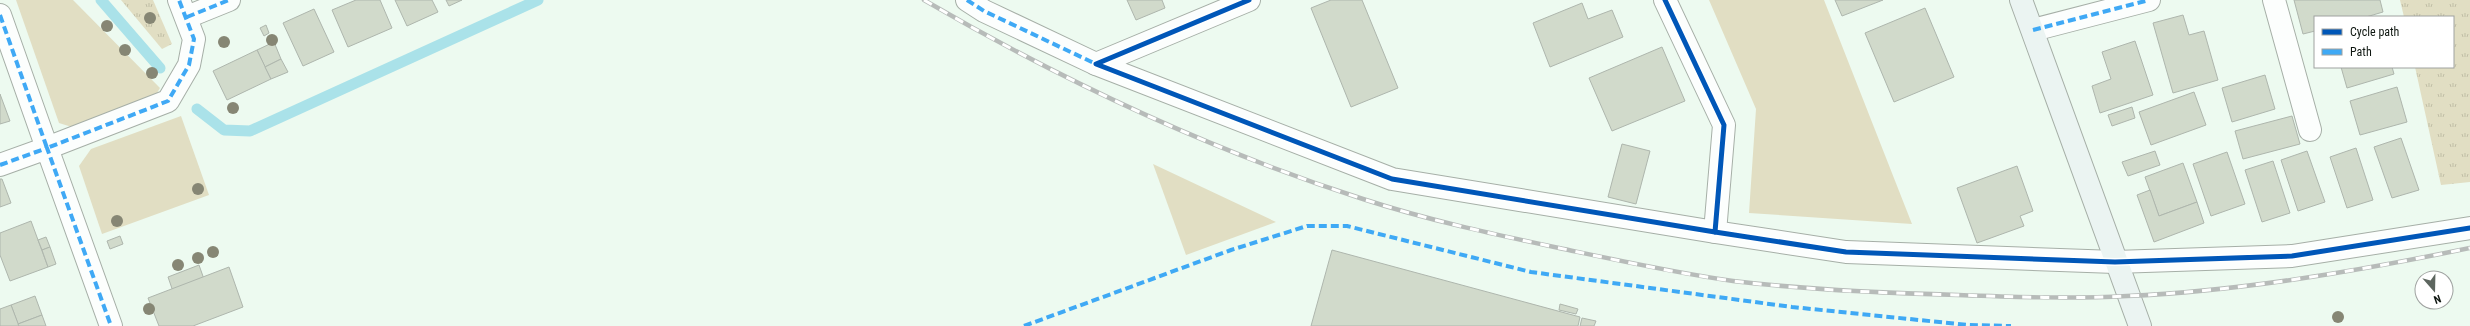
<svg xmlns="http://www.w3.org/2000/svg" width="2470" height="326" font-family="'Roboto Condensed',sans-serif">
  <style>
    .grass { fill: #e1dec3 }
    .park { fill: url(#park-tufts) }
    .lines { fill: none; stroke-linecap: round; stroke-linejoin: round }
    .stream { stroke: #aae2e9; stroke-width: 11 }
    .building { fill: #d1dacb; stroke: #aeb6ad }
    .street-casing { stroke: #a6afa7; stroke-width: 24 }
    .secondary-casing { stroke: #a6afa7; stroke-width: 24 }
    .street { stroke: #fcfefd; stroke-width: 22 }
    .secondary { stroke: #ebf4f2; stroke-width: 22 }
    .rail-casing { stroke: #b7bbb9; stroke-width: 4.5 }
    .rail { stroke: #fff; stroke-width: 3; stroke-dasharray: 9; stroke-linecap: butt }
    .quiet { stroke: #3fa9f5; stroke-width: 4; stroke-dasharray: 8 4; stroke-linecap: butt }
    .cycleway-casing { stroke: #fff; stroke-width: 8 }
    .cycleway { stroke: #0057b8; stroke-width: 5 }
    .tree { fill: #868674 }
  </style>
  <defs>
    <pattern id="park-tufts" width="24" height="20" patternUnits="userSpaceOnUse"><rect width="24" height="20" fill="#e1dec3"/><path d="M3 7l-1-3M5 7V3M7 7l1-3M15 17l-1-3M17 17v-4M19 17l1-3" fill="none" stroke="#c0bea6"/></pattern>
  </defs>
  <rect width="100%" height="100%" fill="#edfaf0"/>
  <g class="grass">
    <path d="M16 0H73L160 88 152 101 75 128 59 123Z"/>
    <path d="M1709 0H1824L1912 224 1749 213 1756 109Z"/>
    <path d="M181 116 209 195 102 234 79 166 91 149Z"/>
    <path d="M1153 164 1276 222 1186 255Z"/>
  </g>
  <g class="park">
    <path d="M121 0H153L172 44 162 49Z"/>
    <path d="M2400 0H2470V182L2441 185 2415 67H2453V17H2404Z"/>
  </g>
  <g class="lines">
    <g class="stream">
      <path d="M101 0 160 68"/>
      <path d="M197 109 224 130 250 131 538 0"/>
    </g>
  </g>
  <g class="building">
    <path d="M356 0H380L392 28 348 47 332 10Z"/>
    <path d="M395 0H432L438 12 407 26Z"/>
    <path d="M446 0H462L449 6Z"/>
    <path d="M1127 0H1162L1165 8 1136 20Z"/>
    <path d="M1331 0H1362L1398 88 1351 107 1311 8Z"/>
    <path d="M1835 0H1883L1842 16Z"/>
    <path d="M2294 0H2380L2383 12 2366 17H2315V31L2303 34Z"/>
    <path d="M1582 3 1588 19 1612 10 1623 37 1550 67 1533 23Z"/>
    <path d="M1925 8 1954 77 1894 102 1865 33Z"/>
    <path d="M314 9 334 52 303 66 283 23Z"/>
    <path d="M2183 15 2189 35 2204 31 2218 80 2173 93 2153 23Z"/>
    <path d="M266 25 269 33 264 36 260 28Z"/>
    <path d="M2135 41 2153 95 2100 113 2092 86 2111 79 2102 52Z"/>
    <path d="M274 42 281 59 265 67 257 50Z"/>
    <path d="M1662 47 1685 101 1612 131 1589 78Z"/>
    <path d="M257 50 271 79 227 100 213 71Z"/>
    <path d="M281 59 288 72 271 79 265 67Z"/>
    <path d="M2341 67H2392L2394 74 2347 88Z"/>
    <path d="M2265 75 2275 109 2232 122 2222 88Z"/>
    <path d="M2397 87 2407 122 2360 135 2350 101Z"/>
    <path d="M2194 92 2206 125 2151 145 2139 112Z"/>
    <path d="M0 94 10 121 0 124Z"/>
    <path d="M2132 107 2135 118 2112 126 2108 115Z"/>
    <path d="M2292 116 2300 144 2243 159 2235 131Z"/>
    <path d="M2401 138 2419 190 2392 198 2374 147Z"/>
    <path d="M1622 144 1650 151 1636 204 1608 197Z"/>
    <path d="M2356 148 2373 200 2347 208 2330 157Z"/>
    <path d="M2155 151 2160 165 2128 176 2122 162Z"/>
    <path d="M2307 151 2325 202 2298 211 2281 160Z"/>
    <path d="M2227 152 2245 204 2211 216 2193 164Z"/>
    <path d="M2273 161 2290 213 2262 222 2245 170Z"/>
    <path d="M2183 163 2197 202 2159 216 2145 177Z"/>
    <path d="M2017 166 2033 211 2020 216 2024 226 1977 243 1957 188Z"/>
    <path d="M0 179H2L11 203 0 207Z"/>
    <path d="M2150 190 2159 216 2197 202 2204 223 2154 242 2137 195Z"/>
    <path d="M31 221 48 267 10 281 0 255V233Z"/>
    <path d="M120 236 123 244 110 249 107 241Z"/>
    <path d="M46 237 50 247 42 250 38 240Z"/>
    <path d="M50 247 56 264 48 267 42 250Z"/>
    <path d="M1332 250 1580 317 1578 326H1311Z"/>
    <path d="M199 265 217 316 185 326 168 277Z"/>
    <path d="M229 267 243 307 193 326H159L148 298Z"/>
    <path d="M35 296 42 315 18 324 11 305Z"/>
    <path d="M1560 304 1578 309 1576 314 1559 310Z"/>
    <path d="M11 305 19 326H0V309Z"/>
    <path d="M42 315 46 326H19L18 324Z"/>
    <path d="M1582 318 1596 321 1594 326H1580Z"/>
  </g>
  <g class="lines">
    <g class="street-casing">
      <g id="street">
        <path d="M967 0 984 11 1096 64"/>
        <path d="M1249 0 1096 64 1392 179 1715 232 1724 125 1665 0"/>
        <path d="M2274 0 2310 130"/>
        <path d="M0 15 47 148 168 101 189 65 194 39 179 0"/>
        <path d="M187 17 229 0"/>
        <path d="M2033 30 2149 0"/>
        <path d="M0 165 47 148 111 326"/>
        <path d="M1715 232 1846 252 2115 262 2292 256 2470 228"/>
      </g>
    </g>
    <g class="secondary-casing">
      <path id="secondary" d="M2021 0 2140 326"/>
    </g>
    <use href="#street" class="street"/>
    <use href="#secondary" class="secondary"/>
    <g class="rail-casing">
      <path id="rail" d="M924 0C1063 81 1210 150 1363 199 1427 220 1493 234 1559 248 1616 260 1675 273 1733 281 1808 290 1883 293 1958 295 2014 297 2071 299 2127 296 2241 291 2358 271 2470 248"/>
    </g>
    <use href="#rail" class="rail"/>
    <g class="quiet">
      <path d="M967 0 984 11 1096 64"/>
      <path d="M0 15 47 148 168 101 189 65 194 39 179 0"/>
      <path d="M187 17 229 0"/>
      <path d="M2033 30 2149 0"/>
      <path d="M0 165 47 148 111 326"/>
      <path d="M1024 326 1231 250 1307 226H1347L1531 272 1792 307 1968 325 2011 326"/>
    </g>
    <g class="cycleway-casing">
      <g id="cycleway">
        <path d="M1249 0 1096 64 1392 179 1715 232 1724 125 1665 0"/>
        <path d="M1715 232 1846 252 2115 262 2292 256 2470 228"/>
      </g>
    </g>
    <use href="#cycleway" class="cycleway"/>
  </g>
  <g class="tree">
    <circle cx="150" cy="18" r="6"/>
    <circle cx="107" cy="26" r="6"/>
    <circle cx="272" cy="40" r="6"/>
    <circle cx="224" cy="42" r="6"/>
    <circle cx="125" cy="50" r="6"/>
    <circle cx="152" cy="73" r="6"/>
    <circle cx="233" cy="108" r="6"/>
    <circle cx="198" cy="189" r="6"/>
    <circle cx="117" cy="221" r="6"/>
    <circle cx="213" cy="252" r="6"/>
    <circle cx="198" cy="258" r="6"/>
    <circle cx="178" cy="265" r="6"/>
    <circle cx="149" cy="309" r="6"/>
    <circle cx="2338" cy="317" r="6"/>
  </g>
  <rect x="2314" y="16" width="140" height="52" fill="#ffffff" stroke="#9fa2a0"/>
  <rect x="2322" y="29" width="20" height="6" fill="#0057b8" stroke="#9fa2a0"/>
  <text x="2350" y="36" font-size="12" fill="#0f1711">Cycle path</text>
  <rect x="2322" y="49" width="20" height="6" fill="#3fa9f5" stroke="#9fa2a0"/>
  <text x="2350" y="56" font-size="12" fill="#0f1711">Path</text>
  <g transform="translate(2434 290) rotate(160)"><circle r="19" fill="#ffffff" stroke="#9fa2a0"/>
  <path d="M0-3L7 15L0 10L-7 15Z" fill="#5d665f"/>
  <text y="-6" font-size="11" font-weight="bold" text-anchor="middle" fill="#0f1711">N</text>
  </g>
</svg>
